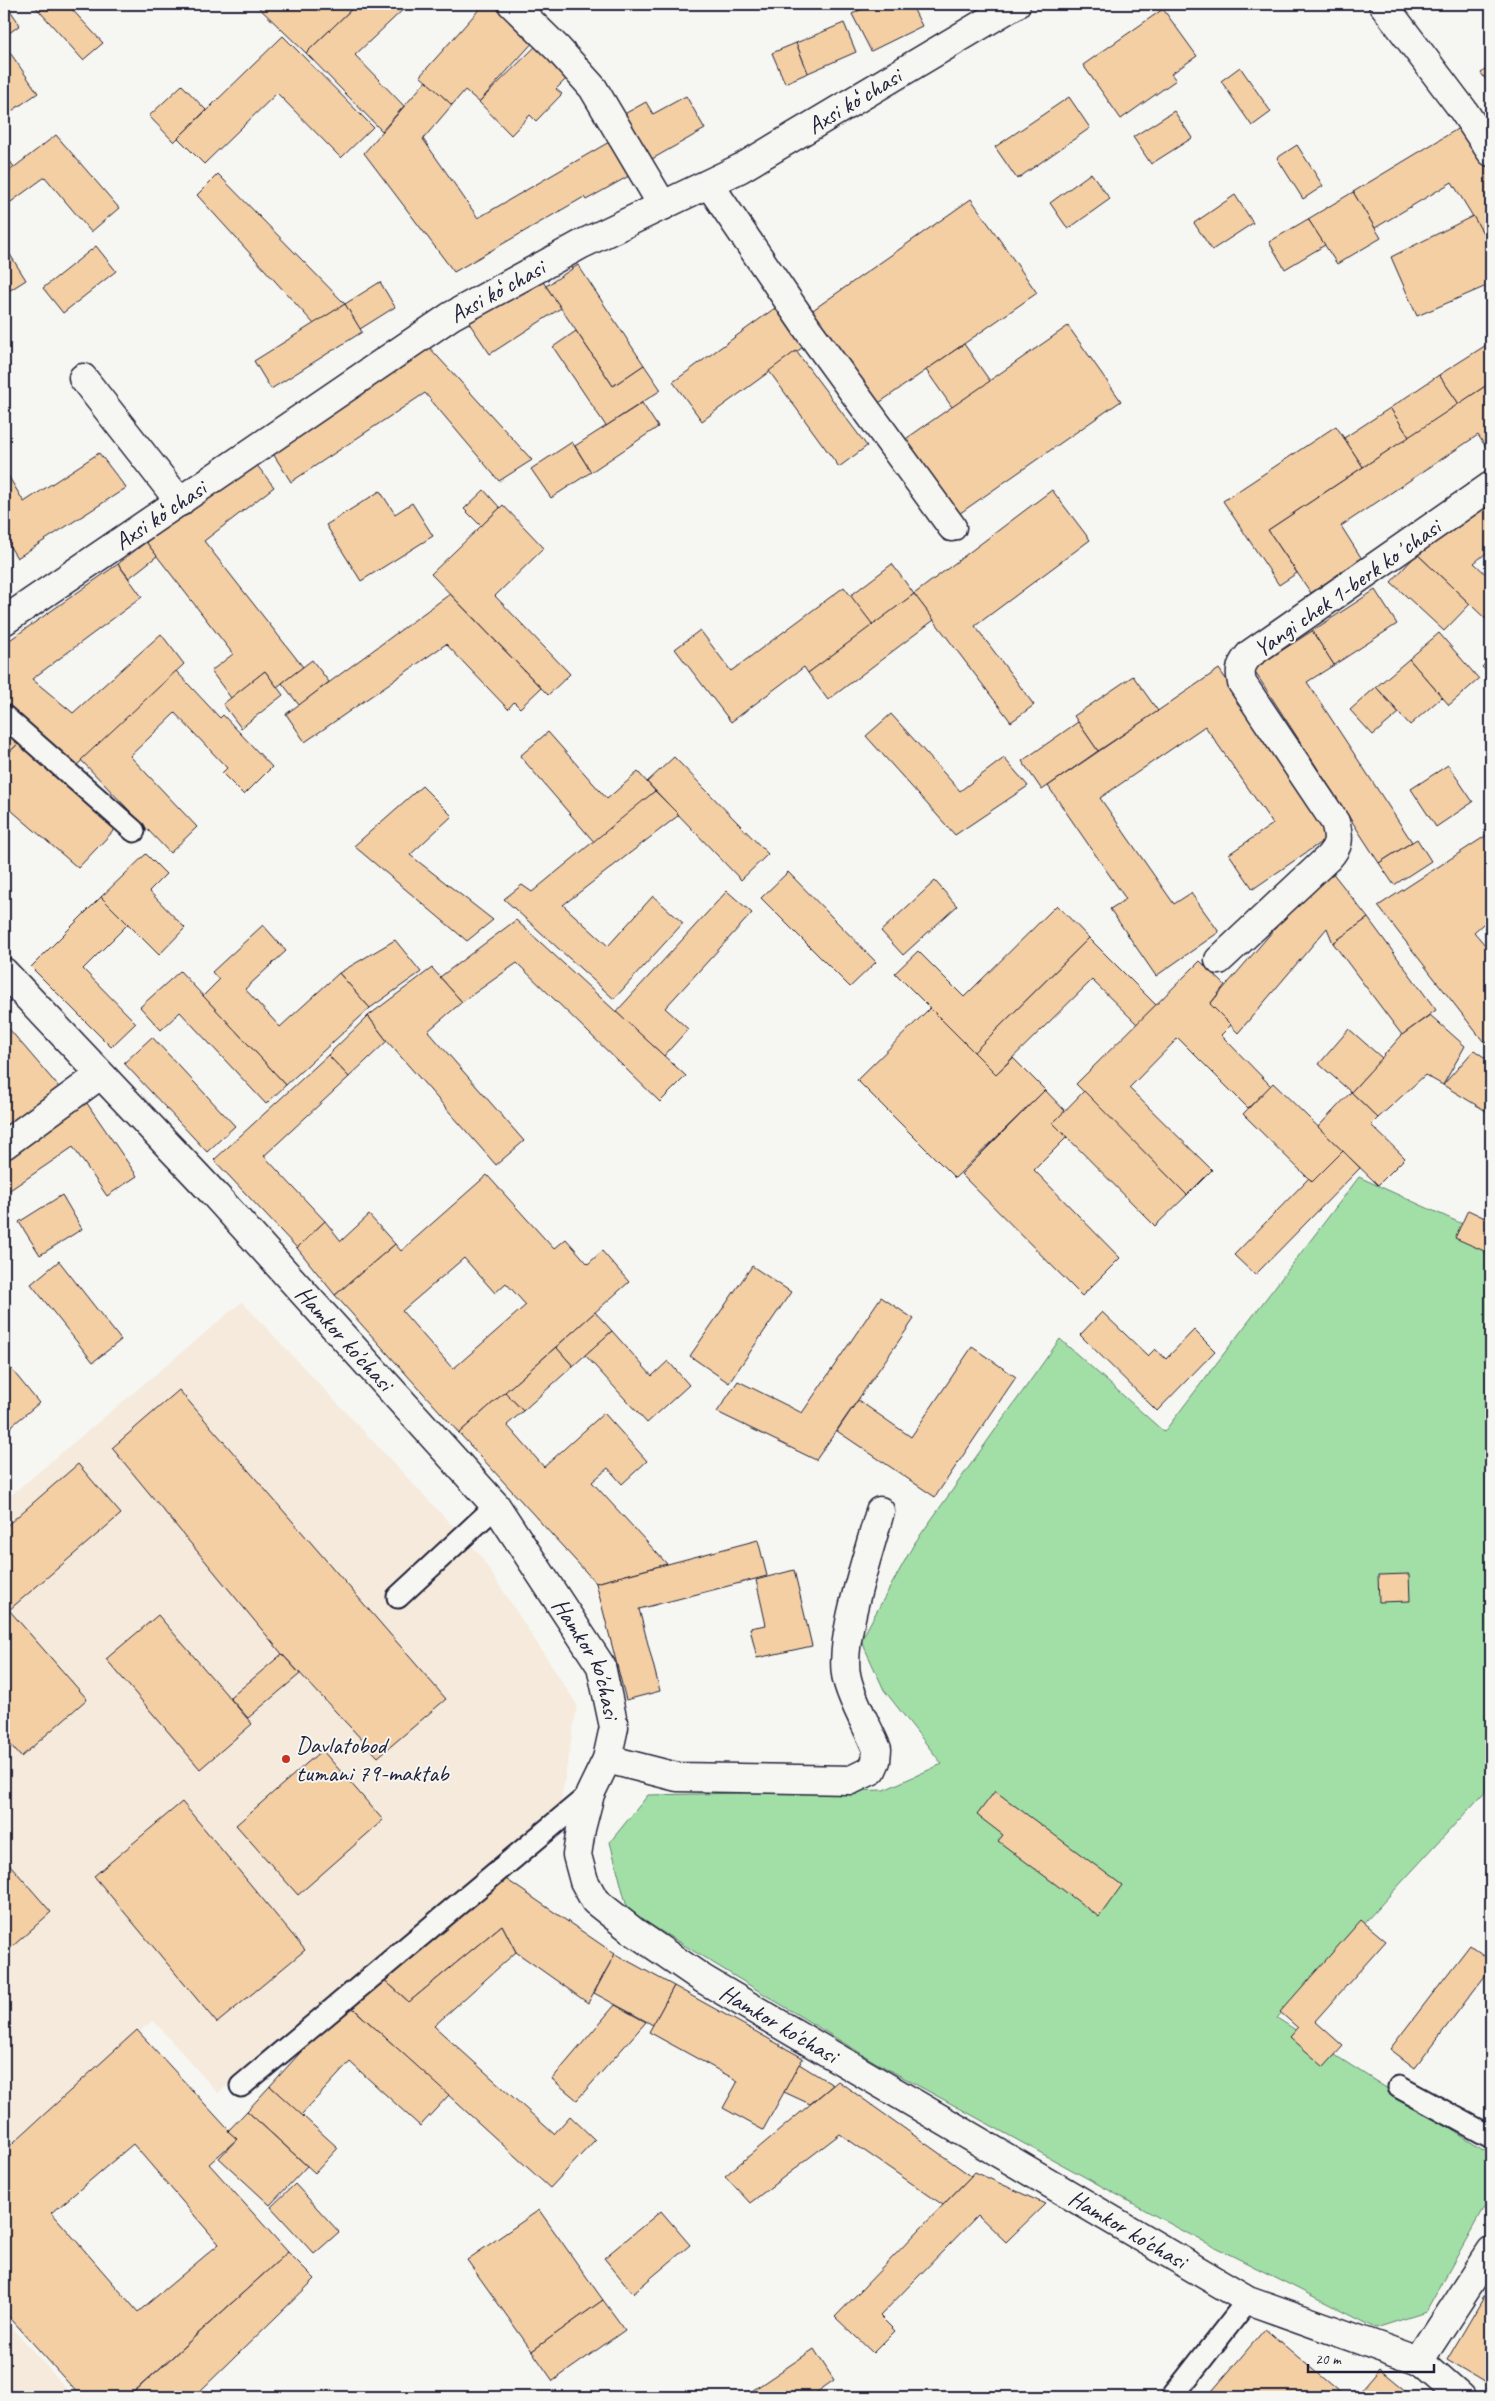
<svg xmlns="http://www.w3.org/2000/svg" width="1495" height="2401" font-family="Caveat,sans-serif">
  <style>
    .built { fill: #f5eadb }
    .green { fill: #a1dfa6; stroke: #628070 }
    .building { fill: #f4cfa4; stroke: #22223b; fill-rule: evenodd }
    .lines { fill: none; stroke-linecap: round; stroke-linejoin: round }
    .service-casing { stroke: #22223b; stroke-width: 25 }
    .minor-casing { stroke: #22223b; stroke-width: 31 }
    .tertiary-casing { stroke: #22223b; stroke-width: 31 }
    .service { stroke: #f6f6f2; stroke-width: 21 }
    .minor { stroke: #f6f6f2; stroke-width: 28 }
    .tertiary { stroke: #f6f6f2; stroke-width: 28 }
    .poi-dot { fill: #c8321e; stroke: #f6f6f2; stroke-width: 2 }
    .labels { text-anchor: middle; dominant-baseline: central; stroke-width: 4; stroke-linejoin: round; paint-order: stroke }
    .street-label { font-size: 24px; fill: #22223b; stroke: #f6f6f2 }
    .poi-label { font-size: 24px; fill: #22223b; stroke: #f6f6f2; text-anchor: start }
  </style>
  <rect width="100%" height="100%" fill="#f6f6f2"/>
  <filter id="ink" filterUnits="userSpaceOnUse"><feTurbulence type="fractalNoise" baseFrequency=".02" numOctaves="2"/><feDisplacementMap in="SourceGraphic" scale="10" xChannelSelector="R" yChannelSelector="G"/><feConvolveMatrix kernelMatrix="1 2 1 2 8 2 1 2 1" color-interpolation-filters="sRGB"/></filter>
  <g filter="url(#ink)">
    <g class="built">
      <path d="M242 1302 479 1554 577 1705 559 1813 218 2093 153 2020 4 2149V1501Z"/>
      <path d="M4 2319 74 2397H4Z"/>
    </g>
    <path class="green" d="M1359 1177 1491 1237V1785L1277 2018 1491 2155V2195L1426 2312 1376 2328 1187 2233 875 2062 628 1911 610 1842 648 1795 884 1790 942 1764 884 1690 861 1640 914 1544 1060 1339 1164 1432Z"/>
    <g class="building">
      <path d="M4 4H6L20 25 4 37Z"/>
      <path d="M33 4H67L103 43 83 60Z"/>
      <path d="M255 4H357L306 53Z"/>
      <path d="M357 4H409L355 55 404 106 382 131 306 53Z"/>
      <path d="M484 4H497L536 39 479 102 465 90 452 105 420 76Z"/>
      <path d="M872 4H911L922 26 871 51 852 14Z"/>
      <path d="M1163 9 1197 56 1171 74 1176 80 1121 119 1083 65Z"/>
      <path d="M844 23 856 52 808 73 796 43Z"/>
      <path d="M283 36 373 127 341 158 277 93 204 164 178 138Z"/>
      <path d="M542 40 573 72 556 89 562 94 536 121 530 115 511 135 479 102Z"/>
      <path d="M796 43 808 73 785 83 772 53Z"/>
      <path d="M4 44 38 93 6 115 4 112Z"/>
      <path d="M1491 65V87L1481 73Z"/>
      <path d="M1240 67 1271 112 1252 126 1221 81Z"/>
      <path d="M426 81 452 105 423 139 478 218 616 138 636 172 586 200 584 197 454 272 364 153Z"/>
      <path d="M182 85 206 110 174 142 149 116Z"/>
      <path d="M686 96 705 129 645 163 619 117 646 102 653 114Z"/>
      <path d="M1069 97 1090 128 1017 179 995 147Z"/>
      <path d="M1174 111 1192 138 1151 164 1133 137Z"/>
      <path d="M1464 125 1491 171V228L1483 233 1452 182 1375 228 1353 192Z"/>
      <path d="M56 135 119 208 91 232 45 177 4 207V175Z"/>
      <path d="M1297 145 1323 186 1303 199 1277 158Z"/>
      <path d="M4 153 14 167 4 175Z"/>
      <path d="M1091 173 1110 199 1068 229 1050 203Z"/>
      <path d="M218 174 345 304 314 324 197 195Z"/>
      <path d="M1353 192 1381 238 1337 264 1308 219Z"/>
      <path d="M1235 195 1253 223 1212 250 1194 223Z"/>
      <path d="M971 199 1037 293 876 405 810 312Z"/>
      <path d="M1473 216 1483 233 1491 228V284L1417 316 1391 257Z"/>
      <path d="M1308 219 1325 245 1285 269 1269 242Z"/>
      <path d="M4 245 26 280 4 294Z"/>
      <path d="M96 246 116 271 63 313 43 288Z"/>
      <path d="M578 265 644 365 613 386 546 286Z"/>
      <path d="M539 276 561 308 490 354 469 323Z"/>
      <path d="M380 282 395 307 360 329 345 304Z"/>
      <path d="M345 304 362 332 271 389 254 361Z"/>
      <path d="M775 308 803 347 702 421 673 382Z"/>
      <path d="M1068 326 1121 401 953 518 900 443Z"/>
      <path d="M576 331 613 386 644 365 661 390 606 426 553 347Z"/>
      <path d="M1491 342V382L1459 404 1439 375Z"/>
      <path d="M964 344 990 381 952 407 926 370Z"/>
      <path d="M428 346 532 460 499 481 425 393 291 482 270 449Z"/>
      <path d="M796 351 867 446 839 467 769 371Z"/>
      <path d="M1439 375 1459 404 1409 437 1390 408Z"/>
      <path d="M1487 385 1491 392V455L1478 435 1341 526 1362 559 1311 593 1268 530Z"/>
      <path d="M642 403 658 427 591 472 575 446Z"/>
      <path d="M1390 408 1409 437 1363 467 1344 438Z"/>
      <path d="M1336 426 1363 467 1268 530 1297 573 1279 585 1223 501Z"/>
      <path d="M572 442 591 472 551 498 531 469Z"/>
      <path d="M99 453 126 488 17 558 4 537V469L24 502Z"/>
      <path d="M252 459 274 487 204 541 303 667 277 687 265 671 231 698 211 671 233 654 146 542Z"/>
      <path d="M484 490 500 508 481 526 464 509Z"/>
      <path d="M1052 490 1090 540 975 626 1034 705 1011 722 914 594Z"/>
      <path d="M380 491 395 514 412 503 433 536 361 581 326 525Z"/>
      <path d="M1491 497V549L1474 563 1491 579V624L1417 554Z"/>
      <path d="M503 505 544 548 495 596 570 674 548 695 431 574Z"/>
      <path d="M146 542 157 556 129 578 118 564Z"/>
      <path d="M1417 554 1470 604 1444 631 1391 582Z"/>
      <path d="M118 564 142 597 32 679 73 713 161 634 184 664 75 767 4 706V644Z"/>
      <path d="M892 564 914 594 873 625 850 596Z"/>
      <path d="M844 587 873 625 808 673 804 667 731 722 675 649 700 630 731 671Z"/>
      <path d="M1375 590 1397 624 1334 665 1312 631Z"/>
      <path d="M450 594 541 688 520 708 514 702 508 709 446 644 305 742 286 714Z"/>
      <path d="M914 594 934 620 828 700 808 673Z"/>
      <path d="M1312 631 1334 665 1307 682 1412 842 1379 863 1253 669Z"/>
      <path d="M1439 633 1479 679 1449 705 1409 659Z"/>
      <path d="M1491 657V676L1482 667Z"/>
      <path d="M1409 659 1442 697 1410 725 1376 687Z"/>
      <path d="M312 660 329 682 299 705 282 683Z"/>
      <path d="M1219 669 1333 834 1253 889 1229 854 1273 824 1205 726 1100 798 1174 904 1191 893 1219 932 1156 976 1110 909 1126 899 1048 786Z"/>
      <path d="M176 671 220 718 223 715 272 767 244 795 222 773 227 768 175 713 130 756 197 827 170 853 81 760Z"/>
      <path d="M265 671 283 695 241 728 223 704Z"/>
      <path d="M1133 676 1158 711 1098 751 1074 716Z"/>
      <path d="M1376 687 1399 713 1373 735 1350 710Z"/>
      <path d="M891 714 960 791 1004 758 1028 786 955 835 866 736Z"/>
      <path d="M1078 722 1098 751 1042 790 1022 761Z"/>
      <path d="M4 729 19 743 4 757Z"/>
      <path d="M548 732 607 799 638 772 655 791 595 843 520 756Z"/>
      <path d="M19 743 118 826 78 868 4 804V757Z"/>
      <path d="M674 757 768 854 741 880 647 782Z"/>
      <path d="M1448 765 1473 802 1436 827 1411 789Z"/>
      <path d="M422 786 452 816 410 855 493 920 467 941 354 846Z"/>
      <path d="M655 791 679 815 563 905 608 946 653 896 683 923 614 999 504 899 522 885 532 892Z"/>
      <path d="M1490 833 1491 917 1474 932 1491 952V1042L1483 1041 1378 906Z"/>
      <path d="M1417 839 1431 861 1394 885 1379 863Z"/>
      <path d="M146 854 166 874 149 891 185 928 159 955 101 897Z"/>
      <path d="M1328 867 1368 918 1333 943 1327 928 1238 1033 1210 1004Z"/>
      <path d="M788 872 876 962 850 987 761 898Z"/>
      <path d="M935 881 957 906 903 955 881 931Z"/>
      <path d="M727 891 752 913 665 1008 688 1029 664 1056 616 1012Z"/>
      <path d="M101 897 128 924 83 969 136 1023 111 1047 31 967Z"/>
      <path d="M1057 905 1089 938 974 1052 895 973 918 951 964 997Z"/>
      <path d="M1368 918 1436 1010 1402 1035 1333 943Z"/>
      <path d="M516 920 686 1076 660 1102 517 963 462 1002 440 977Z"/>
      <path d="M263 925 286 951 245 989 280 1027 339 973 370 1008 286 1085 203 996 219 980 212 972Z"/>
      <path d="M1089 938 1156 1005 1137 1024 1092 980 996 1074 974 1052Z"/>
      <path d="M395 940 421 972 370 1008 339 973Z"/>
      <path d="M1200 961 1225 985 1210 1004 1231 1025 1221 1035 1271 1086 1248 1108 1178 1038 1129 1088 1212 1170 1187 1195 1076 1084Z"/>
      <path d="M432 968 462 1002 428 1031 524 1141 496 1165 387 1041 368 1016Z"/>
      <path d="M180 971 286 1085 266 1104 180 1012 161 1030 140 1007Z"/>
      <path d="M930 1008 996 1074 1013 1058 1045 1090 955 1178 857 1080Z"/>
      <path d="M1430 1015 1465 1046 1443 1085 1425 1075 1378 1118 1351 1092 1402 1035Z"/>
      <path d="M368 1016 387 1041 349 1077 328 1055Z"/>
      <path d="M4 1023 64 1093 4 1134V1106L6 1104 4 1102Z"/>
      <path d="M1349 1029 1382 1058 1351 1092 1319 1064Z"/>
      <path d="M152 1037 235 1126 207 1152 124 1063Z"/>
      <path d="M1474 1050 1491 1062V1114L1443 1085Z"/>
      <path d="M328 1055 349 1077 264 1156 325 1221 297 1248 214 1160Z"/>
      <path d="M1273 1083 1343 1151 1312 1182 1243 1114Z"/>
      <path d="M1045 1090 1065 1111 1053 1123 1067 1137 1034 1170 1120 1258 1082 1296 961 1174Z"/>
      <path d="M1084 1091 1187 1195 1155 1226 1053 1123Z"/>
      <path d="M1351 1092 1378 1118 1371 1125 1405 1158 1378 1185 1318 1127Z"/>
      <path d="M84 1099 137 1176 107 1196 73 1147 4 1194V1154Z"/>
      <path d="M1343 1151 1360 1168 1255 1275 1234 1255 1309 1178 1312 1182Z"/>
      <path d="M487 1175 554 1249 566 1239 588 1264 602 1251 629 1282 459 1433 335 1295 395 1244 401 1251ZM464 1258 495 1293 506 1283 526 1305 453 1369 402 1311Z"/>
      <path d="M62 1195 82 1229 40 1255 19 1222Z"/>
      <path d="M1468 1210 1485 1218 1488 1210 1491 1212V1254L1455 1238Z"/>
      <path d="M369 1215 395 1244 335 1295 297 1248 325 1221 341 1241Z"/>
      <path d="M59 1261 121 1340 93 1362 31 1284Z"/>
      <path d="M752 1266 791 1292 729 1383 690 1356Z"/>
      <path d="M881 1297 914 1319 816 1460 717 1412 738 1381 802 1413Z"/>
      <path d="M595 1312 612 1331 573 1366 556 1347Z"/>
      <path d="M1102 1312 1148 1356 1155 1349 1166 1359 1194 1330 1215 1351 1157 1411 1080 1335Z"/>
      <path d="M612 1331 652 1376 668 1361 689 1385 647 1423 585 1355Z"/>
      <path d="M556 1347 573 1366 523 1411 505 1392Z"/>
      <path d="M972 1347 1016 1377 935 1497 837 1431 858 1400 911 1437Z"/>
      <path d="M8 1365 39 1403 8 1429 4 1424V1369Z"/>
      <path d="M179 1390 446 1699 378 1757 282 1654 112 1448Z"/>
      <path d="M505 1392 523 1411 507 1425 544 1467 604 1413 647 1461 622 1484 608 1468 592 1482 667 1564 596 1583 459 1433Z"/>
      <path d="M78 1464 121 1514 9 1610 87 1699 21 1757 4 1737V1528Z"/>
      <path d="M758 1540 767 1576 639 1609 660 1691 626 1700 596 1583Z"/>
      <path d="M794 1570 812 1646 757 1658 750 1628 766 1625 756 1580Z"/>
      <path d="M1409 1574 1410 1601 1379 1602 1378 1575Z"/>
      <path d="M158 1615 252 1724 200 1769 106 1659Z"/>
      <path d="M282 1654 300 1674 248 1718 230 1698Z"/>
      <path d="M322 1750 383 1820 298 1895 236 1825Z"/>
      <path d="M995 1791 1122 1885 1099 1917 998 1841 1003 1835 977 1815Z"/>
      <path d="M182 1802 305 1950 217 2023 94 1876Z"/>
      <path d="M4 1858 51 1912 4 1954Z"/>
      <path d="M500 1875 615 1954 588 2003 516 1952 502 1925 409 2002 381 1977Z"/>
      <path d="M1361 1920 1386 1941 1315 2021 1343 2046 1324 2067 1290 2037 1298 2028 1280 2012Z"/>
      <path d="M502 1925 516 1952 434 2026 554 2134 570 2116 595 2140 550 2188 353 2008 381 1977 409 2002Z"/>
      <path d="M1470 1945 1491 1961V1968L1415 2068 1390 2049Z"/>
      <path d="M615 1954 674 1986 653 2025 594 1993Z"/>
      <path d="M674 1986 803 2058 763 2130 723 2108 738 2081 649 2032Z"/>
      <path d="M346 2002 449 2095 420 2126 350 2062 301 2115 270 2086Z"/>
      <path d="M615 2005 646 2022 577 2100 552 2079Z"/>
      <path d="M137 2030 237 2139 209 2164 288 2252 128 2397H81L4 2311V2151ZM133 2144 219 2244 138 2312 52 2213Z"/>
      <path d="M799 2064 833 2085 810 2104 784 2092Z"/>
      <path d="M838 2081 971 2176 943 2205 840 2134 750 2203 725 2176Z"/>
      <path d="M270 2086 338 2148 315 2173 247 2111Z"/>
      <path d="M247 2111 307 2166 270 2205 219 2158 237 2139 228 2131Z"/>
      <path d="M975 2172 1045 2204 1006 2242 978 2215 880 2316 895 2331 873 2353 835 2317Z"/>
      <path d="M295 2184 339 2232 314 2254 271 2207Z"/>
      <path d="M539 2210 603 2300 532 2351 467 2260Z"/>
      <path d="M661 2211 690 2245 633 2293 604 2258Z"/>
      <path d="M288 2252 315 2279 197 2394 200 2397H137L133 2393Z"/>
      <path d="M1491 2285V2376L1487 2384 1447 2360Z"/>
      <path d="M603 2300 625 2330 553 2381 532 2351Z"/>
      <path d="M1265 2329 1345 2397H1207Z"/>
      <path d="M814 2349 834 2380 810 2397H743Z"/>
      <path d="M1380 2369 1414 2397H1356Z"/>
    </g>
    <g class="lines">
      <g class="service-casing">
        <g id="service">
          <path d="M4 716 134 831"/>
          <path d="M398 1597 496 1506"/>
          <path d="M241 2086 590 1794"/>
          <path d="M1399 2087 1491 2137"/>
          <path d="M1172 2397 1248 2300"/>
        </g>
      </g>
      <g class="minor-casing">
        <g id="minor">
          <path d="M512 4 558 49 593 88 663 206"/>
          <path d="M1383 4 1463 110 1491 152"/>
          <path d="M709 184 809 331 952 527"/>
          <path d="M83 378 180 502"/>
          <path d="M1219 960 1328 858C1339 846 1340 839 1335 822L1242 683C1239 669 1241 664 1250 654L1491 486"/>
          <path id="s1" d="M4 972 216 1196 496 1506 601 1666 614 1727 607 1759 590 1794 581 1829 577 1855 584 1881 595 1901 633 1931 703 1979 1248 2300 1419 2361 1460 2397"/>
          <path d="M4 1145 100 1075"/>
          <path d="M607 1759 677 1777 851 1780 872 1770 876 1761 877 1749C868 1727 852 1701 847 1679 837 1643 870 1550 880 1511"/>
          <path d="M1419 2361 1491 2251"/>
        </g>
      </g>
      <g class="tertiary-casing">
        <path id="tertiary" d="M4 621 451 316 582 244 741 168 1016 4"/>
      </g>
      <use href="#service" class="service"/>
      <use href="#minor" class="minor"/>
      <use href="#tertiary" class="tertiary"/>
    </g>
  </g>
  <circle class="poi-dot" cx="286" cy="1759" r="5"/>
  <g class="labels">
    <g class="street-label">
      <text transform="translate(854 101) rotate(-31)">Axsi koʻchasi</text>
      <text transform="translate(497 291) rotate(-29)">Axsi koʻchasi</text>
      <text transform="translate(160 515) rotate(-34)">Axsi koʻchasi</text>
      <text transform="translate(1347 588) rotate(-35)">Yangi chek 1-berk koʼchasi</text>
      <text stroke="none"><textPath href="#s1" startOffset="500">Hamkor ko'chasi</textPath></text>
      <text stroke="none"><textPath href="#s1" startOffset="905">Hamkor ko'chasi</textPath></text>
      <text stroke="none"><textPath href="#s1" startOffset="1385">Hamkor ko'chasi</textPath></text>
      <text stroke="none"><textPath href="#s1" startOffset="1790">Hamkor ko'chasi</textPath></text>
    </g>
    <g class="poi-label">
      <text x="296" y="1745">Davlatobod<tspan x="296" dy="28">tumani 79-maktab</tspan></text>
    </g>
  </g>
  <rect width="1495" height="2401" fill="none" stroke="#f6f6f2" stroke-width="20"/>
  <rect x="10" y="10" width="1475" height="2381" fill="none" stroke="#22223b" stroke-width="2" filter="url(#ink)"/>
  <path d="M1308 2364v8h126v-8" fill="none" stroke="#22223b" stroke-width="2.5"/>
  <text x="1315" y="2364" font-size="15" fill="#22223b" stroke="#f6f6f2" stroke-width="4" paint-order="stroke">20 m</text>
</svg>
